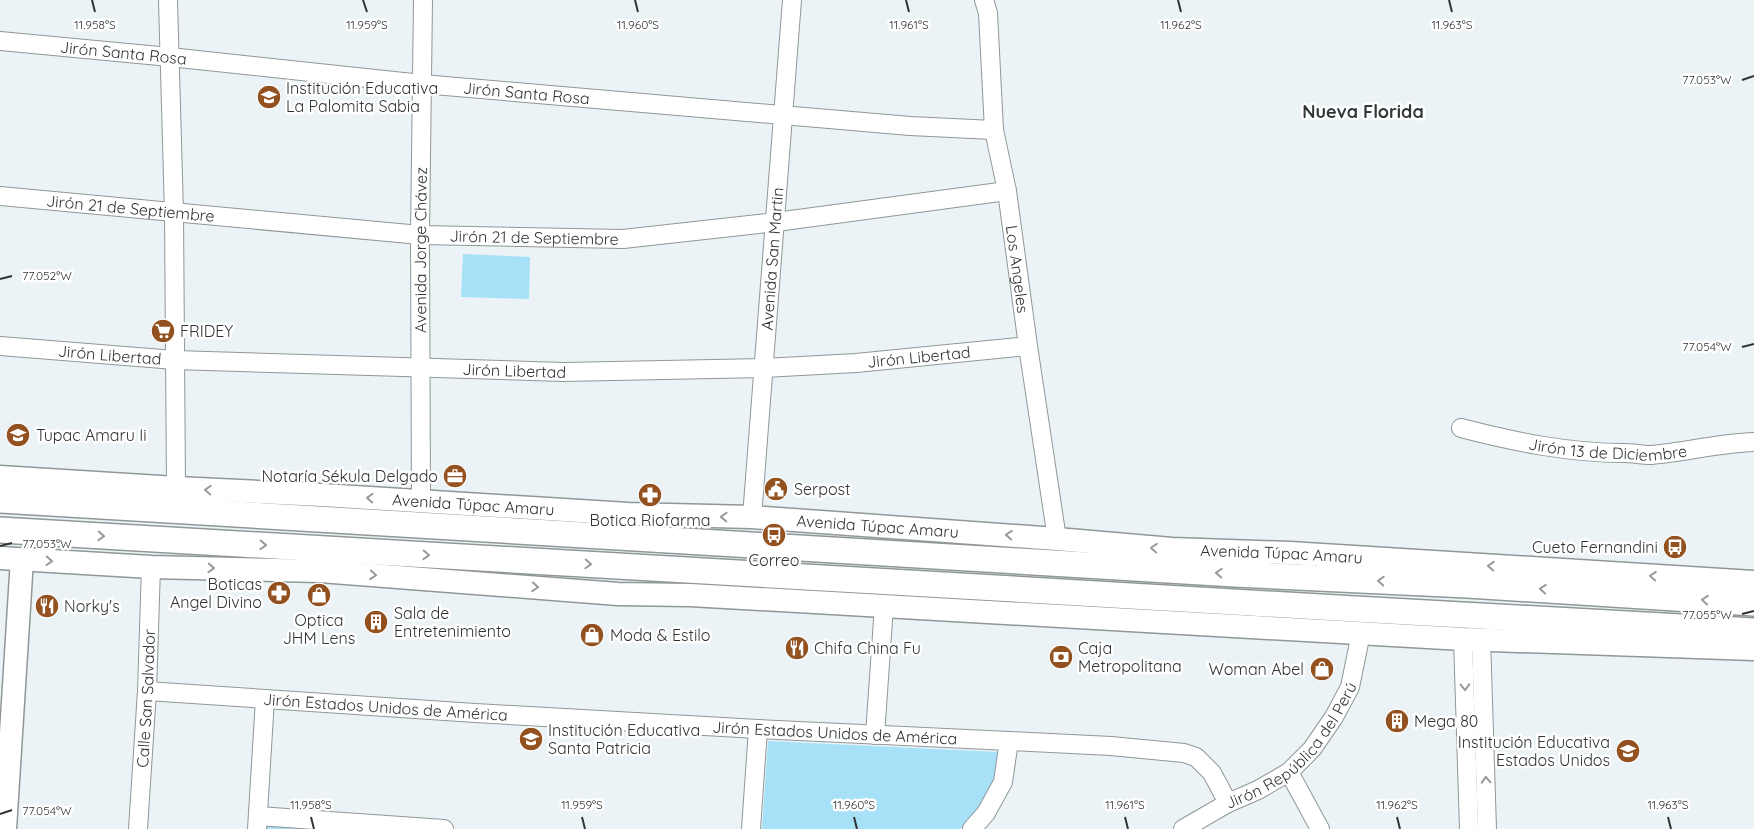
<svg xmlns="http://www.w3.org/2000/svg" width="1754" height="829" font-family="Quicksand,sans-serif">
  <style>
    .green { fill: #a7e1f7 }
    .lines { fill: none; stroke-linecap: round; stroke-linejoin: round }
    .minor-casing { stroke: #909799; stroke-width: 20 }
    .major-casing { stroke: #909799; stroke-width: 25 }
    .highway-casing { stroke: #909799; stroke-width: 28 }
    .minor { stroke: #fff; stroke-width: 18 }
    .major { stroke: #fff; stroke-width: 22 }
    .highway { stroke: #fff; stroke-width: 25 }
    .oneway { stroke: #989a9a }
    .ticks { fill: none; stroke: #313435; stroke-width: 2 }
    .labels { text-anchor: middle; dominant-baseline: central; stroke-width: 5; stroke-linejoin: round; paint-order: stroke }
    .street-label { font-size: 16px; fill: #313435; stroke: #fff }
    .poi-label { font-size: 16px; fill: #313435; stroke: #fff; text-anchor: start }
    .neighbourhood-label { font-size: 18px; font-weight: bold; fill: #32383a; stroke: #fff }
    .ticks-label { font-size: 12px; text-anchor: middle; fill: #313435; stroke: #fff; stroke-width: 5; stroke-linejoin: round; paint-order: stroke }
  </style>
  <rect width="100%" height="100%" fill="#ebf3f6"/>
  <g class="green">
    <path d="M463 254 530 257 529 299 461 297Z"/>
    <path d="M768 741 999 752 993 783 979 807 960 829H762Z"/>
    <path d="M265 825 335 829H264Z"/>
  </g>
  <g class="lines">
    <g class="minor-casing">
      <g id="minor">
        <path d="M168 0 174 213 176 488"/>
        <path id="s1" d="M984 0 988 13 994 130 1007 191 1028 346 1057 539"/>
        <path id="s2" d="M0 41 170 57 422 84 910 126 994 130"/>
        <path id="s3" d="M0 196 420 235 623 239 776 222 1007 191"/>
        <path id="s4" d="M0 346 175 360 563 372 764 368 856 363 1028 346"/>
        <path id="s5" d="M1461 428C1515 442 1569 453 1624 453 1633 453 1642 455 1651 455 1686 452 1719 443 1754 442"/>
        <path id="s6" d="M421 501 420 235 423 0"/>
        <path id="s7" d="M752 517 792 0"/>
        <path d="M1463 639 1469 829"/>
        <path d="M1481 639 1487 829"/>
        <path id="s8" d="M147 691 475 713 758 729 1009 741 1111 746 1184 753 1196 757 1212 773 1228 803"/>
        <path d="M875 735 884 606"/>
        <path d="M1289 772 1320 829"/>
        <path d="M258 816 444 829"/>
        <path id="s9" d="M138 829 147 691 151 567"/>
        <path d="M257 829 265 699"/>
        <path d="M751 829 758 729"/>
        <path d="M972 829 986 813 1003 782 1009 741"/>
        <path id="s10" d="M1183 829 1228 803 1258 790 1289 772 1312 749 1334 717 1350 687 1361 633"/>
      </g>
    </g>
    <g class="major-casing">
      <g id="major">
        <path id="s11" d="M0 477 176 488 322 495 628 514 752 517 1057 539 1172 549 1290 553 1754 582"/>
        <path d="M0 558 151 567 320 571 618 594 690 595 1463 639 1754 649"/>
        <path d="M5 829 22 559"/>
      </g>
    </g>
    <g class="highway-casing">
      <g id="highway">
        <path d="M0 500 1235 574 1467 585 1754 603"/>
        <path d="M0 530 1355 609 1754 631"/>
      </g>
    </g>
    <use href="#minor" class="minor"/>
    <use href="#major" class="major"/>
    <use href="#highway" class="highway"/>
  </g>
  <defs><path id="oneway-chevron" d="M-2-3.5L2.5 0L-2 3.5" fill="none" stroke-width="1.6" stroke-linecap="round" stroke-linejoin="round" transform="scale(1.25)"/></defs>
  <g class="oneway">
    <use href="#oneway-chevron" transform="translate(208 490) rotate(-177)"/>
    <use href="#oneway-chevron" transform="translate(370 498) rotate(-177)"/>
    <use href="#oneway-chevron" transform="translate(724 517) rotate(-178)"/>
    <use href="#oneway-chevron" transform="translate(1009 535) rotate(-176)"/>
    <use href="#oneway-chevron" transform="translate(101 536) rotate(3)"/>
    <use href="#oneway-chevron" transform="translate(263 545) rotate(3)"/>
    <use href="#oneway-chevron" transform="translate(1154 548) rotate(-175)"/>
    <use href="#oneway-chevron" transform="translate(426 555) rotate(3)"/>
    <use href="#oneway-chevron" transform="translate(49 561) rotate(3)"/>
    <use href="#oneway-chevron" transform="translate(588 564) rotate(3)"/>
    <use href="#oneway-chevron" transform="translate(1491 566) rotate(-176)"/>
    <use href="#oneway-chevron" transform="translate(211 568) rotate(2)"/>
    <use href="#oneway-chevron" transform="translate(1219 573) rotate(-177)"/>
    <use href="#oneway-chevron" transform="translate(373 575) rotate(4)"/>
    <use href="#oneway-chevron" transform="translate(1653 576) rotate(-176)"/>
    <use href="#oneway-chevron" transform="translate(1381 581) rotate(-177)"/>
    <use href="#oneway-chevron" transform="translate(535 587) rotate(4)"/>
    <use href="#oneway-chevron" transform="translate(1543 589) rotate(-176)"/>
    <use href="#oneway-chevron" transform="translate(1705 600) rotate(-176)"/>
    <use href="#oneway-chevron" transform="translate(1465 687) rotate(88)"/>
    <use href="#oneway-chevron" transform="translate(1486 780) rotate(-92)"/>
  </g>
  <path class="ticks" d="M92 0 95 12M363 0 367 12M635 0 638 12M906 0 909 12M1178 0 1181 12M1449 0 1452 12M1742 80 1754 76M0 279 12 276M1742 347 1754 344M0 546 12 543M1742 614 1754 611M0 814 12 810M311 817 314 829M582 817 585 829M854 817 857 829M1125 817 1128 829M1397 817 1400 829M1668 817 1671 829"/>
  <defs>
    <g id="school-disc" transform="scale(1.25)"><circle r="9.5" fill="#93511f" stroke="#fff"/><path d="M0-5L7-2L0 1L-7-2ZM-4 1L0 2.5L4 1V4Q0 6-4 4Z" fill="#fff"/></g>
    <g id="supermarket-disc" transform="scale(1.25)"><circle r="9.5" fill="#93511f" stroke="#fff"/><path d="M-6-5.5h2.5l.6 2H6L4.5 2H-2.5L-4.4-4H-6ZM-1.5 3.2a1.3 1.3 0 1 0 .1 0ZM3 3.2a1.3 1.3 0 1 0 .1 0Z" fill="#fff"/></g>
    <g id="office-disc" transform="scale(1.25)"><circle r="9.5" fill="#93511f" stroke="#fff"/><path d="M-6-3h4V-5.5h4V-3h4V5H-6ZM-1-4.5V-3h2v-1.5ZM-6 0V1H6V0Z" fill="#fff"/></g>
    <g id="civic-disc" transform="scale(1.25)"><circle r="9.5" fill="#93511f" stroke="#fff"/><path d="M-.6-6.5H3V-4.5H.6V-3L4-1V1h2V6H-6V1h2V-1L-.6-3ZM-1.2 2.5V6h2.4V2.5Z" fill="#fff"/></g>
    <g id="pharmacy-disc" transform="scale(1.25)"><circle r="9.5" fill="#93511f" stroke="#fff"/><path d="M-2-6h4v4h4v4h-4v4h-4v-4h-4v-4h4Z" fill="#fff"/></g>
    <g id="bus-disc" transform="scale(1.25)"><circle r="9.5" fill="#93511f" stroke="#fff"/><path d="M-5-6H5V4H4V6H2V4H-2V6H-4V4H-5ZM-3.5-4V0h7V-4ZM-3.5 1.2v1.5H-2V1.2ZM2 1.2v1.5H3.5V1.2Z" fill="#fff"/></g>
    <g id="shop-disc" transform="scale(1.25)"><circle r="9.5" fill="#93511f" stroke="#fff"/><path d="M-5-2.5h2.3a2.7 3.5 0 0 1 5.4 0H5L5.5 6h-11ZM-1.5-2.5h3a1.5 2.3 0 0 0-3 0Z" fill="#fff"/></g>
    <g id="restaurant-disc" transform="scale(1.25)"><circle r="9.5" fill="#93511f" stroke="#fff"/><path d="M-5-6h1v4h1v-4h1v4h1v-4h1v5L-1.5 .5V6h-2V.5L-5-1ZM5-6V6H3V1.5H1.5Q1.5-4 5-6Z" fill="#fff"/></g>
    <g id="building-disc" transform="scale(1.25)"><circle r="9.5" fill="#93511f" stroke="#fff"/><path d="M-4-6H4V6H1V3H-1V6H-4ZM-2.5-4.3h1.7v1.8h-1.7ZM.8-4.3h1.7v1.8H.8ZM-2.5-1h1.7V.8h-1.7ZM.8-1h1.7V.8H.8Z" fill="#fff"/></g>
    <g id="bank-disc" transform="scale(1.25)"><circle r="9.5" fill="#93511f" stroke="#fff"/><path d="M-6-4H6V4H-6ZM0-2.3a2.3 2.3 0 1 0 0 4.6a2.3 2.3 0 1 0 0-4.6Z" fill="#fff"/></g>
  </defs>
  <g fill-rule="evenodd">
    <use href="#school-disc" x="269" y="97"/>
    <use href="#supermarket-disc" x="163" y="331"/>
    <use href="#school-disc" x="18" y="435"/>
    <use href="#office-disc" x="455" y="476"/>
    <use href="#civic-disc" x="776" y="489"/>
    <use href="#pharmacy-disc" x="650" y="495"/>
    <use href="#bus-disc" x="774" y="535"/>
    <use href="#bus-disc" x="1675" y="547"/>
    <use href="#pharmacy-disc" x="279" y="593"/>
    <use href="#shop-disc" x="319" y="595"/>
    <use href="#restaurant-disc" x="47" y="606"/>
    <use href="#building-disc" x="376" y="622"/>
    <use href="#shop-disc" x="592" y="635"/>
    <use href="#restaurant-disc" x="797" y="648"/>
    <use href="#bank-disc" x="1061" y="657"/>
    <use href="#shop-disc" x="1322" y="669"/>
    <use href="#building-disc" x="1397" y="721"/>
    <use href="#school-disc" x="531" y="739"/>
    <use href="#school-disc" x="1628" y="751"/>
  </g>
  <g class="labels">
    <g class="street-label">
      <text stroke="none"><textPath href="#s2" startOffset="124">Jirón Santa Rosa</textPath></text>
      <text stroke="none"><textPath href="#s2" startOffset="529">Jirón Santa Rosa</textPath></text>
      <text stroke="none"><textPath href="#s3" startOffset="131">Jirón 21 de Septiembre</textPath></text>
      <text stroke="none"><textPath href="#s3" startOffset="536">Jirón 21 de Septiembre</textPath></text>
      <text stroke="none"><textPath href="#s6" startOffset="251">Avenida Jorge Chávez</textPath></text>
      <text stroke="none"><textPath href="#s7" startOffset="259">Avenida San Martin</textPath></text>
      <text stroke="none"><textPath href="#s1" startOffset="272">Los Angeles</textPath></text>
      <text stroke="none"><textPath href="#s4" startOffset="110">Jirón Libertad</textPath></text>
      <text stroke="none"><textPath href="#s4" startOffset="920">Jirón Libertad</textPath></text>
      <text stroke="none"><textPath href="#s4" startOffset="515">Jirón Libertad</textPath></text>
      <text stroke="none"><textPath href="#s5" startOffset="149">Jirón 13 de Diciembre</textPath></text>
      <text stroke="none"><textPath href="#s11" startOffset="474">Avenida Túpac Amaru</textPath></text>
      <text stroke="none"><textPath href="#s11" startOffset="879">Avenida Túpac Amaru</textPath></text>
      <text stroke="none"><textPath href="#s11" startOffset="1284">Avenida Túpac Amaru</textPath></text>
      <text stroke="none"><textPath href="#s9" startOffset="131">Calle San Salvador</textPath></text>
      <text stroke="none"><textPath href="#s8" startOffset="239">Jirón Estados Unidos de América</textPath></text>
      <text stroke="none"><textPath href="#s8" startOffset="689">Jirón Estados Unidos de América</textPath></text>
      <text stroke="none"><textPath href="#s10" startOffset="140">Jirón República del Perú</textPath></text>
    </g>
    <g class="poi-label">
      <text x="286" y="88">Institución Educativa<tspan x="286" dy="18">La Palomita Sabia</tspan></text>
      <text x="180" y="331">FRIDEY</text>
      <text x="36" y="435">Tupac Amaru Ii</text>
      <text x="438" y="476" text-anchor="end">Notaría Sékula Delgado</text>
      <text x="794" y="489">Serpost</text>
      <text x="650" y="520" text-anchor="middle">Botica Riofarma</text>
      <text x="1658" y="547" text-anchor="end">Cueto Fernandini</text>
      <text x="774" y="560" text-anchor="middle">Correo</text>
      <text x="262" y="584" text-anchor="end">Boticas<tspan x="262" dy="18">Angel Divino</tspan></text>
      <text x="64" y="606">Norky's</text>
      <text x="394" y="613">Sala de<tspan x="394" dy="18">Entretenimiento</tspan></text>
      <text x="319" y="620" text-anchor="middle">Optica<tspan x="319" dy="18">JHM Lens</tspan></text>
      <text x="610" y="635">Moda &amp; Estilo</text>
      <text x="814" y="648">Chifa China Fu</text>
      <text x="1078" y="648">Caja<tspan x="1078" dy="18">Metropolitana</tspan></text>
      <text x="1304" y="669" text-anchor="end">Woman Abel</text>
      <text x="1414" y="721">Mega 80</text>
      <text x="548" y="730">Institución Educativa<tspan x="548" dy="18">Santa Patricia</tspan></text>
      <text x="1610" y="742" text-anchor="end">Institución Educativa<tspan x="1610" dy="18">Estados Unidos</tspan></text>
    </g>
    <g class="neighbourhood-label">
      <text x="1363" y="111">Nueva Florida</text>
    </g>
  </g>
  <g class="ticks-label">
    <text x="95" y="29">11.958°S</text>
    <text x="367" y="29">11.959°S</text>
    <text x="638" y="29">11.960°S</text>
    <text x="909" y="29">11.961°S</text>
    <text x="1181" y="29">11.962°S</text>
    <text x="1452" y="29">11.963°S</text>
    <text x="1707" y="84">77.053°W</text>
    <text x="47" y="280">77.052°W</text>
    <text x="1707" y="351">77.054°W</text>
    <text x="47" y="548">77.053°W</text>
    <text x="1707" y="619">77.055°W</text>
    <text x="311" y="809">11.958°S</text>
    <text x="582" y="809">11.959°S</text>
    <text x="854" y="809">11.960°S</text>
    <text x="1125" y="809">11.961°S</text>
    <text x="1397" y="809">11.962°S</text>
    <text x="1668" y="809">11.963°S</text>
    <text x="47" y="815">77.054°W</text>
  </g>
</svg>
